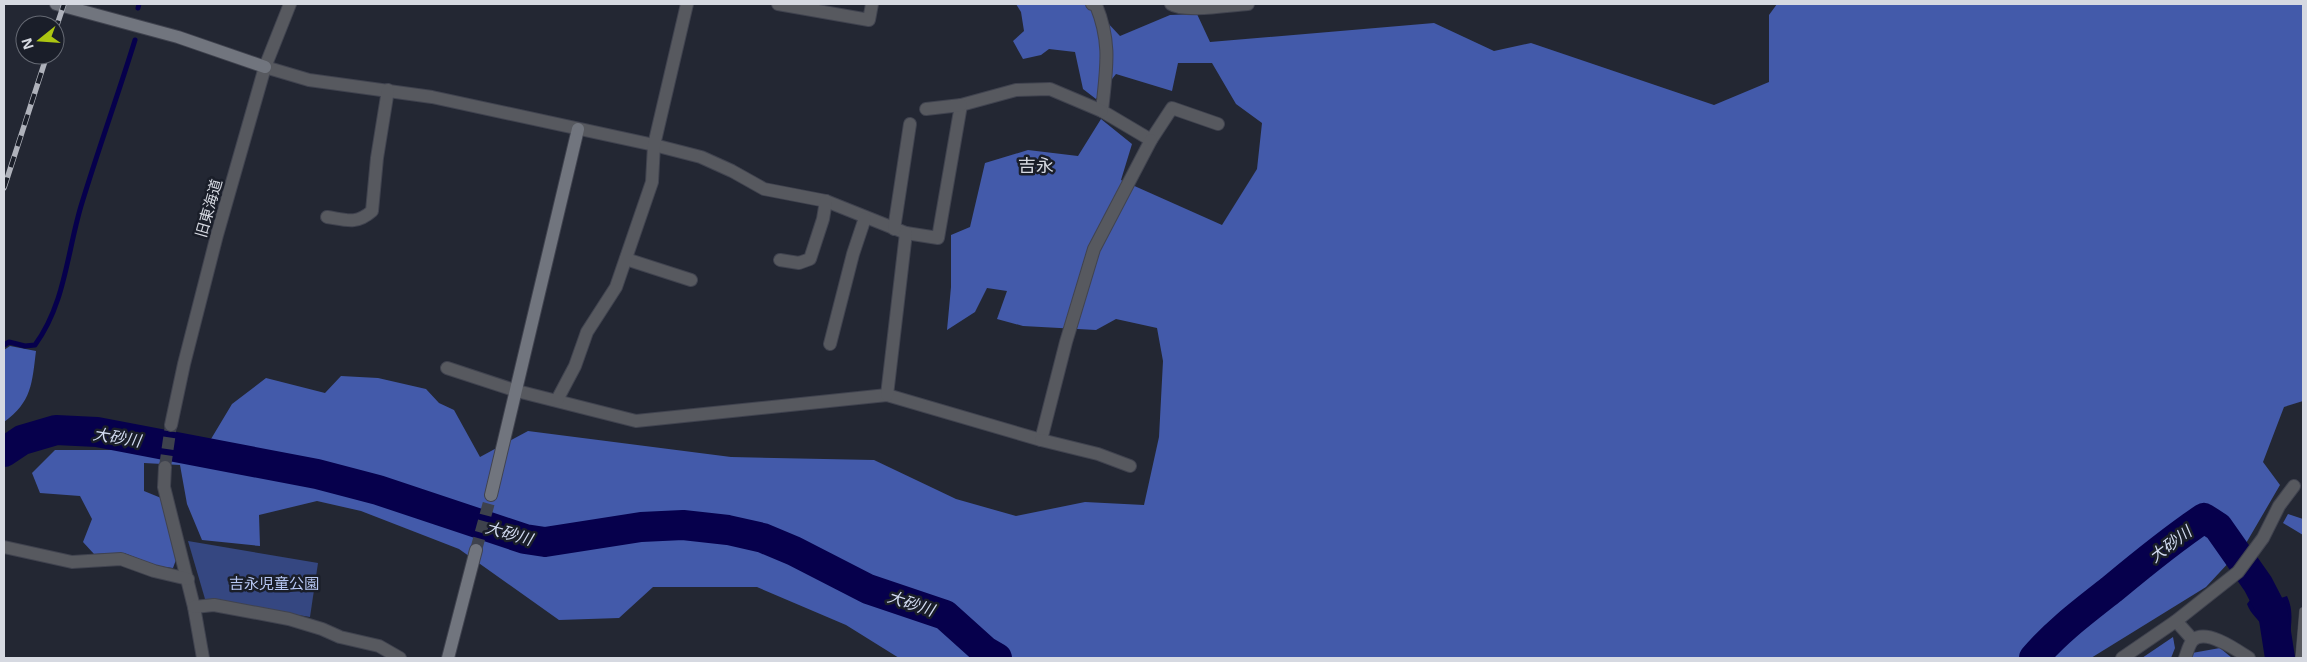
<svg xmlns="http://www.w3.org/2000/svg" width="2307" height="662" font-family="'Noto Sans','Noto Sans JP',sans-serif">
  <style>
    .green { fill: #354781 }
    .forest { fill: #435aaa }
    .water { fill: #06004c }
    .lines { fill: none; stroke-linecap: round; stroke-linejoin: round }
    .stream { stroke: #06004c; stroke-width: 5 }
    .river { stroke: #06004c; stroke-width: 30 }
    .street-tunnel { stroke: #3e424d; stroke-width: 12; stroke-dasharray: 12 6; stroke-linecap: butt }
    .secondary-tunnel { stroke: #3e424d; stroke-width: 12; stroke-dasharray: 12 6; stroke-linecap: butt }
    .lane-casing { stroke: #40434f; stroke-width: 8 }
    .street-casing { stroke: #40434f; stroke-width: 14 }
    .secondary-casing { stroke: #40434f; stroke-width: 14 }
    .lane { stroke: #57595f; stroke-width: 7 }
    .street { stroke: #57595f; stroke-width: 12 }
    .secondary { stroke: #71757e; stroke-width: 12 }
    .rail-casing { stroke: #afb2bb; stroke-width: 5.5 }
    .rail { stroke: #1a1e29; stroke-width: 4; stroke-dasharray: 11; stroke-linecap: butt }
    .labels { text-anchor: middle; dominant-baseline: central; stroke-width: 5; stroke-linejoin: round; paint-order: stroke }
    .street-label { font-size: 15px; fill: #d6d9e1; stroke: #1a1e29 }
    .park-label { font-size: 15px; fill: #b6c6f2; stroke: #1a1e29 }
    .water-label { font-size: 16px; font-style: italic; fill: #d2dbf1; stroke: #1a1e29 }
    .quarter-label { font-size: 18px; fill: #d6d9e1; stroke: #1a1e29 }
  </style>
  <rect width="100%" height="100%" fill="#232733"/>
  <path class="green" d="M188 541 318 563 310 617 205 599Z"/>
  <g class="forest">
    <path d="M1016 4H1090L1120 36 1170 15 1197 14 1210 42 1434 23 1494 51 1531 43 1714 105 1769 82V15L1777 4H2303V401L2284 407 2263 462 2280 485 2245 545 2206 587 2091 658H899L846 625 757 587H653L619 618 559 620 459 549 361 511 317 501 259 515 260 546 202 540 187 504 180 465 144 463V491L166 500 177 557 173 568 157 566 124 553 94 554 83 542 92 519 80 496 40 493 32 473 55 450H121L175 453 211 439 232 404 266 378 325 393 341 376 378 378 426 389 439 403 454 410 480 457 528 431 731 457 874 460 956 499 1016 516 1085 502 1144 505 1159 437 1163 361 1157 328 1116 319 1096 330 1023 326 997 319 1007 291 987 288 975 312 947 330 951 287V235L970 227 985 163 1028 150 1078 156 1101 119 1132 144 1121 180 1222 225 1257 169 1262 123 1236 104 1212 63H1178L1172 91 1116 74 1096 99 1083 89 1075 52 1049 49 1041 55 1023 59 1013 41 1024 31 1021 12Z"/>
    <path d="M10 346 36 351C32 383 32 402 4 422V350Z"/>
    <path d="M2288 514 2303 519V535L2283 523Z"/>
    <path d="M2173 637 2175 648 2171 658H2142Z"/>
    <path d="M2220 648 2232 658H2191L2192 653Z"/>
  </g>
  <path class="water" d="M2256 586 2281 598 2287 596C2297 617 2286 634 2293 649L2287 658H2272C2268 649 2269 635 2263 627 2258 618 2251 615 2247 604L2256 592Z"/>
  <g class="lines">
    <g class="stream">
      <path d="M138 8 139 4"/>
      <path d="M4 345 9 342 25 346 35 345C65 304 67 253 81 206 98 150 118 95 135 40"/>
    </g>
    <g class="river">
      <path d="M4 452 22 440 56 430 97 432 317 474 378 490 525 539 545 542 641 527 683 525 728 530 763 538 794 551 868 589 945 615 985 651 997 658"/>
      <path d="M2034 658C2057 631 2084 611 2112 589 2142 564 2171 540 2204 518L2218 527 2258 584 2273 613 2280 658"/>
    </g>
    <path class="street-tunnel" d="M165 467 171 425"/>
    <path class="secondary-tunnel" d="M476 550 491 495"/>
    <g class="lane-casing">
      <path id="lane" d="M2299 658 2303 611"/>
    </g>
    <g class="street-casing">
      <g id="street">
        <path d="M778 4 869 20 872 4"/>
        <path d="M1092 4 1096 5C1112 44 1106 70 1102 111L1151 140 1172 108 1218 124"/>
        <path d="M1171 4C1185 13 1230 5 1248 4"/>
        <path d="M265 67 309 80 432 97 654 145 701 157 732 171 764 189 826 201 906 233 938 238 961 105 1016 90 1050 89 1102 111"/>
        <path d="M926 109 961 105"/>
        <path d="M327 217C346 220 356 225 372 211L377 158 388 90"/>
        <path d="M894 229 910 124"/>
        <path d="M626 259 691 280"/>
        <path d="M780 260 799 263 810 259 823 219 826 201"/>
        <path d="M830 344 853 254 865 218"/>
        <path d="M447 368 517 391 636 421 887 395 1041 440 1066 342 1094 249 1151 140"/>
        <path d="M887 395 906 233"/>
        <path d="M557 400 575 366 587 332 616 287 652 182 654 145 687 4"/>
        <path d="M171 425 184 364 217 235 265 67 290 4"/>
        <path d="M1041 440 1098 454 1130 466"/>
        <path d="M165 467 164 487 194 607 203 658"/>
        <path d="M4 547 72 562 121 559 154 571 188 579"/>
        <path d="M194 607 214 605 289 619 322 629 340 637 379 646 400 658"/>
        <path d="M2176 621 2193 640"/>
        <path d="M2122 658 2176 621 2238 572 2263 538 2279 506 2294 486"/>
        <path d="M2185 658C2187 653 2189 644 2193 640 2207 628 2238 651 2249 658"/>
      </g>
    </g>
    <g class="secondary-casing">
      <g id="secondary">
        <path d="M56 4 178 37 265 67"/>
        <path d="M491 495 578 129"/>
        <path d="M448 658 476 550"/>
      </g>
    </g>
    <use href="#lane" class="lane"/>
    <use href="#street" class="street"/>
    <use href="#secondary" class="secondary"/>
    <g class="rail-casing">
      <g id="rail">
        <path d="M55 31 64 4"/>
        <path d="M4 188 47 55"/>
      </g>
    </g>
    <use href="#rail" class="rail"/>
  </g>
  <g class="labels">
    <g class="street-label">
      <text transform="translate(208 208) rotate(-74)">旧東海道</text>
    </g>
    <g class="park-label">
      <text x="274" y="583">吉永児童公園</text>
    </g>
    <g class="water-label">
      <text transform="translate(117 437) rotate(9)">大砂川</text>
      <text transform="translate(509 533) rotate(16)">大砂川</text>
      <text transform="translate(2170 544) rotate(-37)">大砂川</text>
      <text transform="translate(911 603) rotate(18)">大砂川</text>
    </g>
    <g class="quarter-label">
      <text x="1036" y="165">吉永</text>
    </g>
  </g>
  <rect width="2307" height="662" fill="none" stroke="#d6d9e1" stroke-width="10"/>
  <g transform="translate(40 40) rotate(253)"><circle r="24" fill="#1a1e29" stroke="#656973"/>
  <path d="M0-4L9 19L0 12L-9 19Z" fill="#acc612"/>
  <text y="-8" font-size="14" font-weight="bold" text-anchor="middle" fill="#d6d9e1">N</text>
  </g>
</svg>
